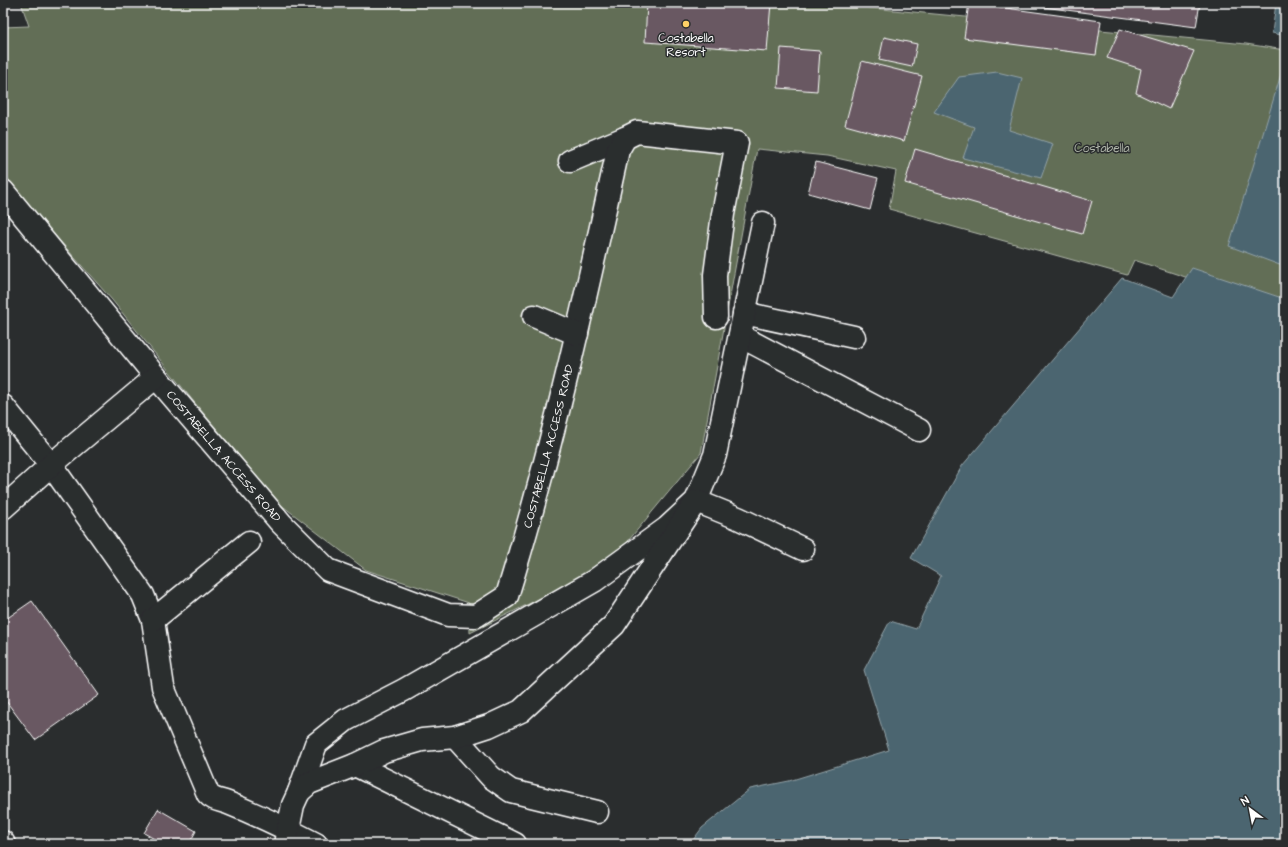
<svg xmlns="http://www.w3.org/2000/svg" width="1288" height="847" font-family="'Architects Daughter',sans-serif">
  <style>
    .green { fill: #626e56; stroke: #b0b6aa }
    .water { fill: #4b656f; stroke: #93a3a9 }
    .building { fill: #695962; stroke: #fff }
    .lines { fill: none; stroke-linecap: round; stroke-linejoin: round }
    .minor-casing { stroke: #fff; stroke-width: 25 }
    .minor { stroke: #2a2d2e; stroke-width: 22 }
    .poi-dot { fill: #ffd166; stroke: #2a2d2e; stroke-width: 1.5 }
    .labels { text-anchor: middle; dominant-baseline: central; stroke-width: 3; stroke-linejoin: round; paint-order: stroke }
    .poi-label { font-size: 12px; fill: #fff; stroke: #2a2d2e }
    .park-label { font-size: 12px; fill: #b0b6aa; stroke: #2a2d2e }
    .street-label { font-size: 12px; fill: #fff; stroke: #2a2d2e }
  </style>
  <rect width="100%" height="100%" fill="#2a2d2e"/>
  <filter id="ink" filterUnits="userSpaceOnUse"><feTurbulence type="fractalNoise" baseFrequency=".025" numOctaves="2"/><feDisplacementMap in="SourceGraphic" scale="8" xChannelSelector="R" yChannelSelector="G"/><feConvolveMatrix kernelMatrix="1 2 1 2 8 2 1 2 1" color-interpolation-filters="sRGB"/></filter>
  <g filter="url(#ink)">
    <path class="green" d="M21 3H820L1246 44 1285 50V310L1134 260 1127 275 889 209 896 171 827 156 757 149 701 453 609 564 470 633 469 603 366 570 280 504 194 402 112 300 22 198 3 172V27L29 26Z"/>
    <g class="water">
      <path d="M1276 3H1285V36L1272 33Z"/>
      <path d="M1285 61V267L1229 246Z"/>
      <path d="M997 72 1022 78 1009 130 1053 144 1041 178 963 158 974 127 934 112 959 77Z"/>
      <path d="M1192 268 1285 299V844H690L702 828 750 789 789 781 889 750 864 670 890 621 916 629 941 576 911 558 962 466 1122 278 1173 297Z"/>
    </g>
    <g class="building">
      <path d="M647 3H771L767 51 645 42Z"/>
      <path d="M969 3 1101 21 1096 55 964 38Z"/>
      <path d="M1028 3H1200L1196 27 1028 5Z"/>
      <path d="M1120 29 1194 51 1169 109 1136 93 1141 69 1107 58Z"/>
      <path d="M884 37 917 44 912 67 879 60Z"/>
      <path d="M781 48 820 51 817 91 778 88Z"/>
      <path d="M862 61 922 76 904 141 845 125Z"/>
      <path d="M915 149 1092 201 1082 234 905 183Z"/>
      <path d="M816 162 878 178 870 210 808 193Z"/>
      <path d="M32 601 99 695 35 740 3 697V621Z"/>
      <path d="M158 809 196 831 189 844H163L144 833Z"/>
    </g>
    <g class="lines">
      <g class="minor-casing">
        <g id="minor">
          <path d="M570 161 625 138"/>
          <path id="s1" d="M3 191 156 377 281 523 328 570 448 615 476 616 507 596C552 450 585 300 618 150L625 138 637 132 737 143 723 214 715 275 716 317"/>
          <path d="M744 313 854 337"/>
          <path d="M534 316 577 334"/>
          <path d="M740 336 919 430"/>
          <path d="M3 406 51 465 143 595 153 620 163 687 208 794C213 800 220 800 228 803 258 815 287 829 316 844"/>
          <path d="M3 508 51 465 156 377"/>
          <path d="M153 620 249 542"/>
          <path d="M455 737 491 777 511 791 597 812"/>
          <path d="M355 765 515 844"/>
          <path d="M299 792 316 744 346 720 404 690 594 581 667 528 696 501 715 455 763 223"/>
          <path d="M3 842 4 844"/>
          <path d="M285 844 293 805 299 792 309 783 355 765 384 751 422 740 455 737 489 726 521 711 614 625 696 501 738 518 803 549"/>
        </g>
      </g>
      <use href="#minor" class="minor"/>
    </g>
  </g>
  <circle class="poi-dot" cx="686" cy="24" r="4"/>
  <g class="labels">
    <g class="poi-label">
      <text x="686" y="38">Costabella<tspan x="686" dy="14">Resort</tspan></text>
    </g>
    <g class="park-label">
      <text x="1102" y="148">Costabella</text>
    </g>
    <g class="street-label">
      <text stroke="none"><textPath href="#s1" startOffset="848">COSTABELLA ACCESS ROAD</textPath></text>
      <text stroke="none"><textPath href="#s1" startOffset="345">COSTABELLA ACCESS ROAD</textPath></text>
    </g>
  </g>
  <rect width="1288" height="847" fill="none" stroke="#2a2d2e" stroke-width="16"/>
  <rect x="8" y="8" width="1272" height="831" fill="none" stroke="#fff" stroke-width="1.5" filter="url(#ink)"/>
  <g transform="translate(1250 809) rotate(328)" stroke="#2a2d2e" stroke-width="3" paint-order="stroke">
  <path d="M0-3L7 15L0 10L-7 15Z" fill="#ffffff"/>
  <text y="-6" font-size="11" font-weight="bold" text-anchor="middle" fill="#ffffff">N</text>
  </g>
</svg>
